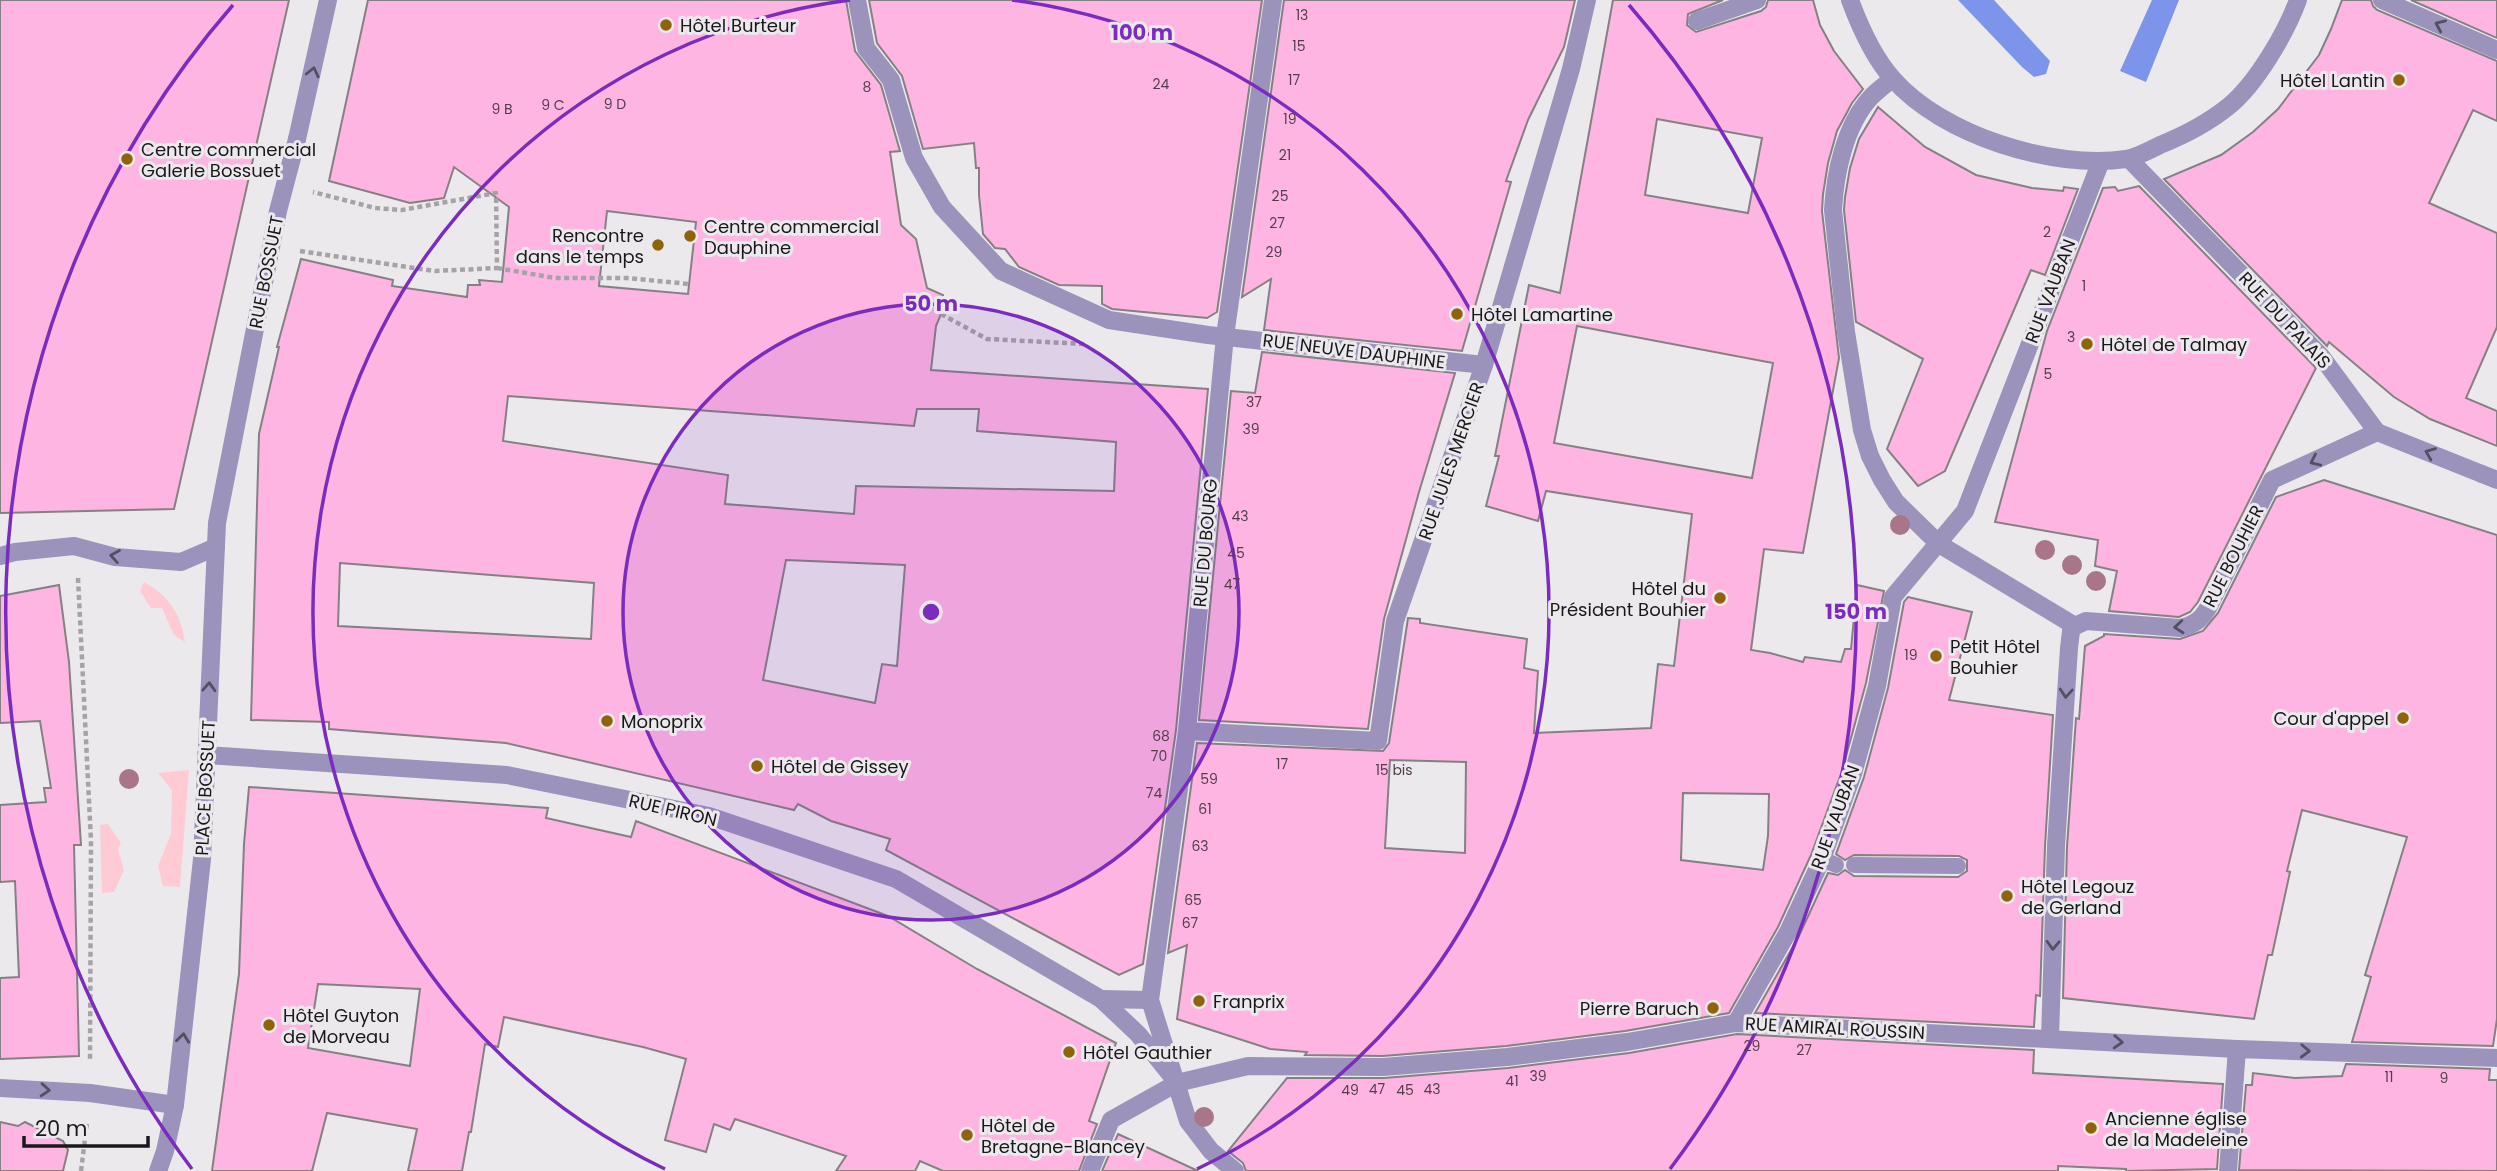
<svg xmlns="http://www.w3.org/2000/svg" width="2497" height="1171" font-family="Poppins,sans-serif">
<style>
.green{fill:#fecbd4}
.water{fill:#7c95ea}
.building{fill:#ffb5e2;stroke:#858183;stroke-width:2;fill-rule:evenodd}
.lines{fill:none;stroke-linecap:round;stroke-linejoin:round}
.path{stroke:#a5a3a6;stroke-width:4.5;stroke-dasharray:5 3.5;stroke-linecap:butt}
.service{stroke:#9b93bb;stroke-width:16}
.pedestrian{stroke:#9b93bb;stroke-width:18}
.minor{stroke:#9b93bb;stroke-width:18}
.tree{fill:#a97588}
.oneway{stroke:#544f62}
.ring{fill:none;stroke:#7b2cbf;stroke-width:3.5}
.poi-dot{fill:#8e6309;stroke:#ece9ed;stroke-width:2.5}
.labels{text-anchor:middle;dominant-baseline:central;stroke-width:6;stroke-linejoin:round;paint-order:stroke}
.number-label{font-size:14px;fill:#533f4c}
.poi-label{font-size:18px;fill:#1a181a;stroke:#ece9ed;text-anchor:start}
.street-label{font-size:18px;fill:#1a181a;stroke:#ece9ed}
.centre{fill:#7b2cbf;stroke:#ece9ed;stroke-width:3.5}
.ring-label{font-size:21px;text-anchor:middle;font-weight:bold;fill:#7b2cbf;stroke:#ece9ed;stroke-width:6;stroke-linejoin:round;paint-order:stroke}
</style>
<rect width="100%" height="100%" fill="#ece9ed"/>
<g class="green">
<path d="M144 582C169 596 181 614 185 642L174 635 162 608H151L140 591Z"/>
<path d="M189 770 180 887 163 886 158 866 171 834 172 790 158 773Z"/>
<path d="M108 824 121 843 118 849 124 870 114 892 102 893 100 825Z"/>
</g>
<g class="water">
<path d="M1958 0H1994L2050 61 2046 74 2034 77 2022 67Z"/>
<path d="M2152 0H2179L2146 82 2120 71Z"/>
</g>
<g class="building">
<path d="M0 0H289L174 509 0 513Z"/>
<path d="M368 0H846L855 51 881 85 900 151 890 152 901 225 916 239 927 288 943 295 941 314 936 326 931 370 1208 389 1176 730 1143 964 1119 975 886 850 890 839 831 821 798 804 794 810 506 743 329 729V722L251 720 259 434 279 347H277L301 259 393 280 392 286 467 297 468 285H480L479 280 502 282 509 207 454 167 444 198 410 203 329 181ZM607 211 696 222 688 294 599 286ZM508 396 914 426 917 409H979L977 431 1116 442 1114 491 856 486 854 514 725 504 728 475 503 441ZM786 560 905 565 897 666 882 664 875 703 763 680ZM340 563 594 583 591 639 338 626Z"/>
<path d="M869 0H1262L1217 312 1207 318 1112 309 1102 304V286L1059 285 1019 267 1005 249 995 248 983 234 979 195V168H976L974 143 923 149 902 76 877 43Z"/>
<path d="M1284 0H1575L1564 47 1528 120 1506 181 1511 182 1462 351 1264 330 1271 279 1242 297Z"/>
<path d="M1613 0H1723L1688 14 1687 25 1696 32 1761 11 1766 7 1768 0H1813L1820 25 1834 51 1863 89 1852 103 1837 131 1828 163 1823 194 1822 211 1839 358 1803 553 1764 549 1751 650 1770 653 1803 662 1805 657 1841 662 1845 649H1851L1857 585 1884 591 1866 683 1842 771 1811 855 1778 927 1729 1013 1625 1031 1506 1046 1383 1056 1305 1055 1307 1052 1270 1049 1177 1019 1187 945 1168 953 1197 743 1383 751 1389 743 1408 618 1420 619V623L1527 639 1524 668 1538 671 1534 733 1651 728 1658 664 1674 666 1692 514 1546 491 1538 521 1486 506 1499 456H1495L1529 285 1560 293ZM1657 119 1762 138 1748 213 1645 195ZM1577 326 1773 363 1752 478 1554 443ZM1390 760 1466 762 1465 853 1385 848ZM1683 793 1769 794 1768 836 1763 870 1681 860Z"/>
<path d="M2342 0H2371L2373 6 2377 10 2497 61V121L2473 110 2429 203 2497 233V327L2466 398 2497 411V446L2430 419 2394 397 2329 342 2327 346 2164 179 2221 155 2253 132 2278 109 2319 55 2331 29Z"/>
<path d="M2411 0H2497V38Z"/>
<path d="M1878 107 1925 147 1976 175 2032 188 2063 191 2064 187 2078 189 2045 275 2031 270 1945 471 1918 486 1887 449 1923 359 1856 322 1844 210 1845 197 1850 168 1859 139Z"/>
<path d="M2139 186 2316 368 2198 602 2190 612 2179 617 2109 611 2117 571 2095 566 2098 540 1995 522 2047 331 2103 188 2115 187 2118 191Z"/>
<path d="M1262 352 1455 373 1419 492 1384 619 1368 729 1199 720 1231 391 1255 393Z"/>
<path d="M2324 480 2497 535V1019L2493 1046 2352 1042 2371 977 2365 975 2407 837 2302 810 2287 871 2290 872 2272 955H2268L2254 1019 2063 998 2067 847 2076 718 2079 719 2085 646 2104 636V634L2180 639 2203 631 2218 613 2276 497Z"/>
<path d="M59 585 69 662 81 845H74L79 1056 0 1059V978L19 977 15 881 0 882V805L46 802 44 788H51L40 721 0 723V596Z"/>
<path d="M1908 597 1972 612 1949 700 2053 715 2045 846 2040 996 2036 995 2034 1027 1755 1013 1798 938 1828 873 1838 875 1845 870 1854 876 1958 877 1967 871V860L1959 856 1854 855 1845 860 1836 854 1864 777 1888 688 1904 602Z"/>
<path d="M249 787 548 808 546 818 631 837 636 821 888 916 977 969 1116 1043 1089 1121 1097 1124 1079 1171H943L920 1161 915 1171H836L846 1156 735 1119 730 1130 714 1124 706 1152 665 1140 686 1059 643 1047 504 1017 498 1047 485 1044 471 1132H469L462 1171H408L417 1129 327 1113 312 1171H212L239 974 244 844ZM318 984 420 989 410 1066 308 1048Z"/>
<path d="M1737 1034 2034 1050 2033 1073 2223 1084 2217 1169 2126 1171V1169L2058 1166V1171H1246L1243 1163 1228 1151 1287 1078H1384L1508 1068 1629 1053Z"/>
<path d="M2346 1064 2490 1069 2489 1080H2497V1171L2239 1170 2246 1085H2252L2253 1073 2295 1078 2342 1076Z"/>
<path d="M0 1122 18 1126 25 1122 63 1141 68 1150 63 1171H0Z"/>
<path d="M1118 1134 1198 1171H1102Z"/>
</g>
<g class="lines">
<g class="path">
<path d="M300 251 435 271 497 268 496 193 402 210 375 208 313 192"/>
<path d="M497 268 555 278H627L689 284"/>
<path d="M941 314 987 339 1085 344"/>
<path d="M78 578 91 841 90 1062"/>
<path d="M81 1171 87 1123"/>
</g>
<g class="service">
<path d="M1822 859 1836 865"/>
<path d="M1854 865 1958 866"/>
</g>
<g class="pedestrian">
<path d="M857 0 866 48 891 80 914 158 942 207 1001 271 1109 320 1208 335 1484 365"/>
<path d="M1850 0C1860 27 1873 57 1893 79 1942 135 2053 170 2126 159 2137 157 2150 150 2160 145 2185 135 2208 123 2229 106 2256 84 2286 33 2298 0"/>
<path d="M2382 0 2497 50"/>
<path d="M1697 21 1757 0"/>
<path d="M1892 79C1885 85 1878 90 1871 97 1845 125 1835 173 1833 210L1846 332 1862 430 1870 456 1882 480 1896 502 1939 544 2075 626"/>
<path d="M297 139 328 0"/>
<path d="M2129 159 2321 356 2377 432 2482 474"/>
<path d="M2075 626 2086 621 2180 628C2194 625 2201 620 2208 608L2272 480 2377 432"/>
<path d="M1187 731 1378 741 1395 621 1484 365 1571 69 1587 0"/>
<path d="M206 755 507 775 709 816 896 879 1101 999 1138 1034 1171 1075"/>
<path d="M1101 999 1150 1000"/>
<path d="M1736 1023 1788 932 1822 859 1853 774 1877 686 1893 597 1965 511 2101 161"/>
<path d="M2050 1038 2056 846 2069 648 2071 631 2075 626"/>
<path d="M1090 1171 1111 1120 1177 1083 1248 1066 1383 1067 1507 1057 1627 1042 1736 1023 2237 1049"/>
<path d="M1235 1171 1211 1151 1188 1121 1150 1000 1187 731 1225 336 1273 0"/>
</g>
<g class="minor">
<path d="M2482 474 2497 480"/>
<path d="M0 556 15 552 74 546 115 557 181 562 216 547"/>
<path d="M0 1088 90 1093 175 1105"/>
<path d="M158 1171 165 1151 175 1105 202 859 217 523 278 211 297 139"/>
<path d="M2228 1171 2237 1049 2497 1058"/>
</g>
</g>
<g class="tree">
<circle cx="1900" cy="525" r="10"/>
<circle cx="2045" cy="550" r="10"/>
<circle cx="2072" cy="565" r="10"/>
<circle cx="2096" cy="581" r="10"/>
<circle cx="129" cy="779" r="10"/>
<circle cx="1204" cy="1117" r="10"/>
</g>
<defs><path id="oneway-chevron" d="M-2-3.5L2.5 0L-2 3.5" fill="none" stroke-width="1.6" stroke-linecap="round" stroke-linejoin="round" transform="scale(1.75)"/></defs>
<g class="oneway">
<use href="#oneway-chevron" transform="translate(2440 25) rotate(-156)"/>
<use href="#oneway-chevron" transform="translate(313 72) rotate(-77)"/>
<use href="#oneway-chevron" transform="translate(2430 453) rotate(-158)"/>
<use href="#oneway-chevron" transform="translate(2315 461) rotate(155)"/>
<use href="#oneway-chevron" transform="translate(115 556) rotate(-170)"/>
<use href="#oneway-chevron" transform="translate(2179 627) rotate(175)"/>
<use href="#oneway-chevron" transform="translate(209 687) rotate(-87)"/>
<use href="#oneway-chevron" transform="translate(2066 693) rotate(94)"/>
<use href="#oneway-chevron" transform="translate(2053 945) rotate(92)"/>
<use href="#oneway-chevron" transform="translate(183 1038) rotate(-83)"/>
<use href="#oneway-chevron" transform="translate(2118 1042) rotate(3)"/>
<use href="#oneway-chevron" transform="translate(2305 1051) rotate(2)"/>
<use href="#oneway-chevron" transform="translate(45 1090) rotate(4)"/>
</g>
<circle cx="931" cy="612" r="308" fill="#7b2cbf" fill-opacity=".12"/>
<g class="ring">
<circle cx="931" cy="612" r="308"/>
<path d="M665 1169A617 617 0 0 1 850 0M1012 0A617 617 0 0 1 1197 1169"/>
<path d="M192 1169A925 925 0 0 1 233 5M1629 5A925 925 0 0 1 1670 1169"/>
</g>
<g class="poi-dot">
<circle cx="666" cy="25" r="7"/>
<circle cx="2399" cy="80" r="7"/>
<circle cx="127" cy="159" r="7"/>
<circle cx="690" cy="236" r="7"/>
<circle cx="658" cy="245" r="7"/>
<circle cx="1457" cy="314" r="7"/>
<circle cx="2087" cy="344" r="7"/>
<circle cx="1720" cy="598" r="7"/>
<circle cx="1936" cy="656" r="7"/>
<circle cx="2403" cy="718" r="7"/>
<circle cx="607" cy="721" r="7"/>
<circle cx="757" cy="766" r="7"/>
<circle cx="2007" cy="896" r="7"/>
<circle cx="1199" cy="1001" r="7"/>
<circle cx="1713" cy="1008" r="7"/>
<circle cx="269" cy="1025" r="7"/>
<circle cx="1069" cy="1052" r="7"/>
<circle cx="2091" cy="1128" r="7"/>
<circle cx="967" cy="1135" r="7"/>
</g>
<g class="labels">
<g class="number-label">
<text x="1302" y="15">13</text>
<text x="1299" y="46">15</text>
<text x="1294" y="80">17</text>
<text x="1161" y="84">24</text>
<text x="867" y="87">8</text>
<text x="615" y="104">9 D</text>
<text x="553" y="105">9 C</text>
<text x="502" y="109">9 B</text>
<text x="1290" y="119">19</text>
<text x="1285" y="155">21</text>
<text x="1280" y="196">25</text>
<text x="1277" y="223">27</text>
<text x="2047" y="232">2</text>
<text x="1274" y="252">29</text>
<text x="2084" y="286">1</text>
<text x="2071" y="337">3</text>
<text x="2048" y="374">5</text>
<text x="1254" y="402">37</text>
<text x="1251" y="429">39</text>
<text x="1240" y="516">43</text>
<text x="1236" y="553">45</text>
<text x="1232" y="584">47</text>
<text x="1911" y="655">19</text>
<text x="1161" y="736">68</text>
<text x="1159" y="756">70</text>
<text x="1282" y="764">17</text>
<text x="1394" y="770">15 bis</text>
<text x="1209" y="779">59</text>
<text x="1154" y="793">74</text>
<text x="1205" y="809">61</text>
<text x="1200" y="846">63</text>
<text x="1193" y="900">65</text>
<text x="1190" y="923">67</text>
<text x="1752" y="1046">29</text>
<text x="1804" y="1050">27</text>
<text x="1538" y="1076">39</text>
<text x="2389" y="1077">11</text>
<text x="2444" y="1078">9</text>
<text x="1512" y="1081">41</text>
<text x="1377" y="1089">47</text>
<text x="1432" y="1089">43</text>
<text x="1350" y="1090">49</text>
<text x="1405" y="1090">45</text>
</g>
<g class="poi-label">
<text x="680" y="25">Hôtel Burteur</text>
<text x="2385" y="80" text-anchor="end">Hôtel Lantin</text>
<text x="141" y="149">Centre commercial<tspan x="141" dy="21">Galerie Bossuet</tspan></text>
<text x="704" y="226">Centre commercial<tspan x="704" dy="21">Dauphine</tspan></text>
<text x="644" y="235" text-anchor="end">Rencontre<tspan x="644" dy="21">dans le temps</tspan></text>
<text x="1471" y="314">Hôtel Lamartine</text>
<text x="2101" y="344">Hôtel de Talmay</text>
<text x="1706" y="588" text-anchor="end">Hôtel du<tspan x="1706" dy="21">Président Bouhier</tspan></text>
<text x="1950" y="646">Petit Hôtel<tspan x="1950" dy="21">Bouhier</tspan></text>
<text x="2389" y="718" text-anchor="end">Cour d'appel</text>
<text x="621" y="721">Monoprix</text>
<text x="771" y="766">Hôtel de Gissey</text>
<text x="2021" y="886">Hôtel Legouz<tspan x="2021" dy="21">de Gerland</tspan></text>
<text x="1213" y="1001">Franprix</text>
<text x="1699" y="1008" text-anchor="end">Pierre Baruch</text>
<text x="283" y="1015">Hôtel Guyton<tspan x="283" dy="21">de Morveau</tspan></text>
<text x="1083" y="1052">Hôtel Gauthier</text>
<text x="2105" y="1118">Ancienne église<tspan x="2105" dy="21">de la Madeleine</tspan></text>
<text x="981" y="1125">Hôtel de<tspan x="981" dy="21">Bretagne-Blancey</tspan></text>
</g>
<g class="street-label">
<text transform="translate(266 272) rotate(-79)">RUE BOSSUET</text>
<text transform="translate(2050 291) rotate(-69)">RUE VAUBAN</text>
<text transform="translate(2285 320) rotate(47)">RUE DU PALAIS</text>
<text transform="translate(1354 351) rotate(7)">RUE NEUVE DAUPHINE</text>
<text transform="translate(1451 461) rotate(-71)">RUE JULES MERCIER</text>
<text transform="translate(1205 543) rotate(-85)">RUE DU BOURG</text>
<text transform="translate(2233 556) rotate(-63)">RUE BOUHIER</text>
<text transform="translate(205 788) rotate(-87)">PLACE BOSSUET</text>
<text transform="translate(673 810) rotate(13)">RUE PIRON</text>
<text transform="translate(1835 817) rotate(-70)">RUE VAUBAN</text>
<text transform="translate(1835 1028) rotate(3)">RUE AMIRAL ROUSSIN</text>
</g>
</g>
<circle cx="931" cy="612" r="10" class="centre"/>
<g class="ring-label">
<text x="1142" y="40">100 m</text>
<text x="931" y="311">50 m</text>
<text x="1856" y="619">150 m</text>
</g>
<path d="M24 1136v10h124v-10" fill="none" stroke="#1a181a" stroke-width="3.5"/>
<text x="35" y="1136" font-size="21" fill="#1a181a" stroke="#ece9ed" stroke-width="5" paint-order="stroke">20 m</text>
</svg>
